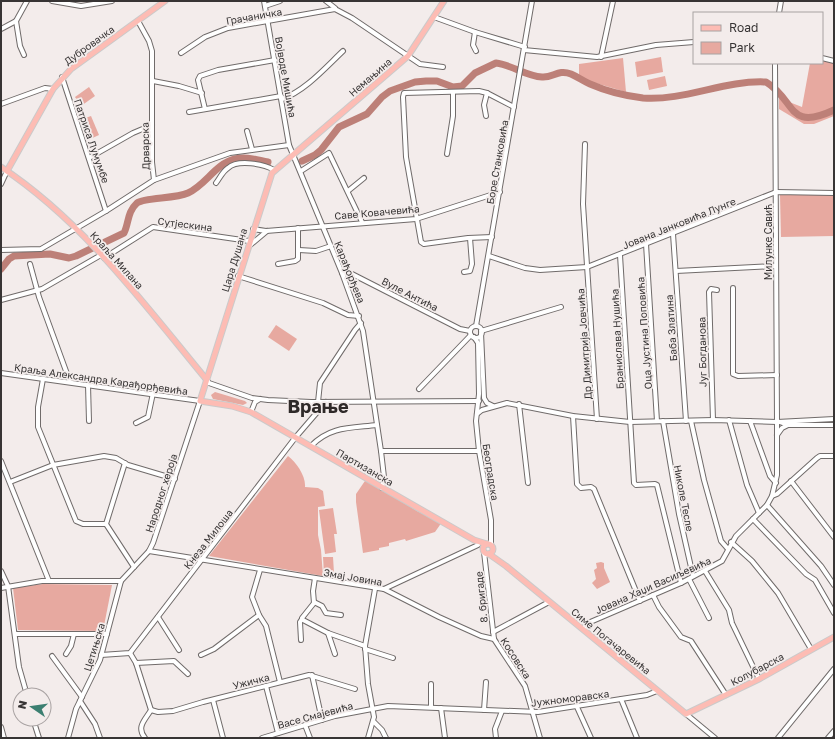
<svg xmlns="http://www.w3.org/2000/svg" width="835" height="739" font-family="'Golos Text',sans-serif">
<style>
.green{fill:#e7a9a0}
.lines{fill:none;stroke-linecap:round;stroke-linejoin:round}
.river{stroke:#bd8078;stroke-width:7}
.minor-casing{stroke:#706b6a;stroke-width:6}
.major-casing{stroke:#cbcaca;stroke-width:7}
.minor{stroke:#fff;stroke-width:4}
.major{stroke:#fdbcb4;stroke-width:5}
.labels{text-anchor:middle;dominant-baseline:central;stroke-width:3.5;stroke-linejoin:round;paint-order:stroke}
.street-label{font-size:10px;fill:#373434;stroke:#f3eceb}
.town-label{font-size:18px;font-weight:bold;fill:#2f2a29;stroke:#f3eceb}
</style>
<rect width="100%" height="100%" fill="#f3eceb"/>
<g class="green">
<path d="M661 57 663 72 637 77 635 62Z"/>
<path d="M623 58 626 92 592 82 579 76V64Z"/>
<path d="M822 61 834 62V116L814 124H804L779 109V98L802 107 810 63H822Z"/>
<path d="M665 76 667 86 649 90 647 80Z"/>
<path d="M89 87 95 96 81 106 75 97Z"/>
<path d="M91 116 99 135 88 140 80 120Z"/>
<path d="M780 195H834V236L781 237Z"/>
<path d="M276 325 297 339 289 351 268 337Z"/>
<path d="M215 392 245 401 247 403 243 405 213 399 211 395Z"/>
<path d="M288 456C296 462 306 476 305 487L318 488 323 491 325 506 318 507V535L321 550 323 576 209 556Z"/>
<path d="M367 478 417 511 442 522 435 532 406 541 405 539 389 543V546L379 548V550L363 553 356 502V494Z"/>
<path d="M333 508 337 534H334L336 552 325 554 319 510Z"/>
<path d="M323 557H333L334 573 324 574Z"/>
<path d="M601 562 604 563V568L610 582 597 589 592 583 596 579 594 570 597 568 596 563Z"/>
<path d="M43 584 112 585 103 631 18 630 13 588Z"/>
</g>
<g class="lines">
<g class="river">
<path d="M302 161 315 155 321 150 339 127 367 114 382 97 390 91 415 82 426 81H437L453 87 462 86 475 73 496 63C512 65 526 76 542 77 553 78 558 69 571 74 578 77 583 81 590 84 606 91 626 96 643 98 685 101 724 80 766 82 796 100 787 132 834 110"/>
<path d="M1 269 9 259 14 256 50 254 69 258 76 256 124 233C129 223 127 212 137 203 145 197 175 199 188 193 206 185 215 164 235 159 246 156 257 160 268 162"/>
</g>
<g class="minor-casing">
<g id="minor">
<path d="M52 1 81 6 112 1"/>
<path d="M264 1 289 145 342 273 363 331 381 451 384 477 382 488"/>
<path d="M326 1 335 8"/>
<path d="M265 6 280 1"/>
<path d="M779 13 781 1"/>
<path d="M434 17 475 32 525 47"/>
<path d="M16 21 20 46 24 55"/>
<path d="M1 29 16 21 27 1"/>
<path d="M475 32 473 45 476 51"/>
<path d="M524 50 597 57 656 45 694 42"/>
<path d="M181 53 205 37 228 28 335 9 352 18 420 64 443 67"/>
<path d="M601 57 613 1"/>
<path d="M822 58 834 61"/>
<path d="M62 77 106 211"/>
<path d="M153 81 179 86 202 93"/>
<path d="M282 99C305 91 325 68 343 51"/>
<path d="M1 104 45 88 53 89"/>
<path d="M205 109 198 80 200 76 218 70 275 60"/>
<path d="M189 112 281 96"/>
<path d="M486 116 484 105 487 93"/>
<path d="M247 131 252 149"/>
<path d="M585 144 583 204 597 419"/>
<path d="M447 154 453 116V92"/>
<path d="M89 158 133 133 152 125"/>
<path d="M301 171 329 153 362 222"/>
<path d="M154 180 230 153 289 145"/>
<path d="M216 183C220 178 222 172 228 168 238 159 264 164 274 170"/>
<path d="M1 184 7 171"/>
<path d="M348 191 364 178"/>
<path d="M253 229 266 231 416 219 500 192"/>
<path d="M673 234 686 421"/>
<path d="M492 237 468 238 424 244 421 242 406 157 403 97 404 93 479 91 487 93 514 107"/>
<path d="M646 244 657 421"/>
<path d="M249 246 267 231"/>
<path d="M1 250 41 249 106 211 154 180 152 162V51L149 41 138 21"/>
<path d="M299 250 316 251 331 246"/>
<path d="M620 255 634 483 636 485 655 484 657 485 681 583"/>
<path d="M489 256 525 268 540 270 587 267 776 192 834 193"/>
<path d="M104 258 153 227 249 241"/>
<path d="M30 264 39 297 70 382"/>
<path d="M278 264 295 261 298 259V228"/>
<path d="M676 271 776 266"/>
<path d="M464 272 470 271 472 264 470 238"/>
<path d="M342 273 352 274 460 329 470 331"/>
<path d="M238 276 323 303 348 315 359 316"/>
<path d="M733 288V374L738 376 777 375"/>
<path d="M1 300 42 289 101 255"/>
<path d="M476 326 532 1"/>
<circle cx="476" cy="332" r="6"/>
<path d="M481 331 561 307"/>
<path d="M481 333 484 398 487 403 493 406"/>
<path d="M474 337 478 343 479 394 476 421 479 451 491 520V545"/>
<path d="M1 373 200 401 153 543 149 551 121 581 100 660 76 709 68 738"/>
<path d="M43 379 38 407V427L76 521 83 524H106"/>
<path d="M206 379 209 383 252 398 268 400 311 402 479 401"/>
<path d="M88 385 89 421"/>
<path d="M419 389 471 335"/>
<path d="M311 402 316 413"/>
<path d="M318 402 320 383 355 330 361 323"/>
<path d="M519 404 528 483"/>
<path d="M251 412 255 402 260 399"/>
<path d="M477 414 482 410 507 403 573 416 630 422 713 420 777 422 834 419"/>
<path d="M573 416 577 484 581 488 591 487 594 489 640 601"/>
<path d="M713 420 709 292 711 289 717 290"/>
<path d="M729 420 747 485 759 513"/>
<path d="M663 421 679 514 693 576"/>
<path d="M691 421 704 480 721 541 728 549"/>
<path d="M750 421 770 476 776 483"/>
<path d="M780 422 789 425H834"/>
<path d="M136 423 148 417 153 393"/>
<path d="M777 435 782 428 788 425"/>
<path d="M311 446C330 426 351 428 377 425"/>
<path d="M381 451H479"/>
<path d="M1 461 49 581"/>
<path d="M125 463 106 524 134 567"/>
<path d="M791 481 834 537"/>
<path d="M10 482 53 465 104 456 116 458 128 465 175 479"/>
<path d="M772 496 777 494 817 458 820 456H834"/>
<path d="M767 505 821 566 834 585"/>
<path d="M753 519 806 574 815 580 834 613"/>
<path d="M731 542 752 561 778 593 811 649"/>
<path d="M149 551 384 589 439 617 481 636 494 639"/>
<path d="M484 552 494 639 525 686 540 738"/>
<path d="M260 570 252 597 259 615 266 626 280 682"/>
<path d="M1 571 8 586 19 667 27 695"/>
<path d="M705 571 729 610 732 623 759 679"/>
<path d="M315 578 313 591 314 603 302 618 303 620 328 633 365 646"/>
<path d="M689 579 709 618"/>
<path d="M1 588 42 581H121"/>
<path d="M384 589 478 545"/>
<path d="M653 595 659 607 681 637 691 641 726 695"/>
<path d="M314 602 322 606 326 613 341 615"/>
<path d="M158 617 179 650"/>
<path d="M583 629 588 623 681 583 722 561 736 536 767 505 772 496 777 475V422L775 63"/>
<path d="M493 632 549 602"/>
<path d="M328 633 335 654"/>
<path d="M15 634H107"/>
<path d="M301 640 300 622 302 619"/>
<path d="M365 649 393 658"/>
<path d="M130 653 136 663 151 710"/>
<path d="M66 654 71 646 74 634"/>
<path d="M101 655 130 653 295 438 326 402"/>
<path d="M201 655 214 649 259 615"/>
<path d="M52 656 82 697"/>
<path d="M136 663 174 661 188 674"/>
<path d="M312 675 322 720"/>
<path d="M266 686 278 733"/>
<path d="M621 699 637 738"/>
<path d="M213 700 223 738"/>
<path d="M80 701 95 724 100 738"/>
<path d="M431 707V684"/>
<path d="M577 707 591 738"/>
<path d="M441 708 445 738"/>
<path d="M151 710 158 712 173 711 203 702 309 675 355 689"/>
<path d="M484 710 486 682"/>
<path d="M686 714 715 738"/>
<path d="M33 719 39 738"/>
<path d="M373 721 382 730 386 738"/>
<path d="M305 725 310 738"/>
<path d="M1 727 4 738"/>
<path d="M145 738C136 727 145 720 151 710"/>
<path d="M262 738 335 716 388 706 538 712 621 699 647 695 657 691"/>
<path d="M368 738 374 717 368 684 365 646 375 589"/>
<path d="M496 738 495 729 502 711"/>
<path d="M778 738 834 669"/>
<path d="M828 738 834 731"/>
</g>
</g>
<g class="major-casing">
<g id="major">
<path d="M444 1 408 56 272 173 200 401 232 406 251 412 474 540 487 544"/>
<path d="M1 167C84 222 144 304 206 379"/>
<path d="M7 171 53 89 71 69 165 1"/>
<circle cx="488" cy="549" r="5"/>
<path d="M489 554 506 566 686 714 759 679 834 637"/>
</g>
</g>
<use href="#minor" class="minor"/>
<use href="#major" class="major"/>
</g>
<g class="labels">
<g class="street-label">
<text transform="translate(254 16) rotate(-10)">Грачаничка</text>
<text transform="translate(89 45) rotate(-36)">Дубровачка</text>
<text transform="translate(286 77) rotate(80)">Војводе Мишића</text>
<text transform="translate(370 77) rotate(-41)">Немањина</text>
<text transform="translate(92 141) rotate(71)">Патриса Лумумбе</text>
<text transform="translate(145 146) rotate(-91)">Дрварска</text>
<text transform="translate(497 162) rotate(-80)">Боре Станковића</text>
<text transform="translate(377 212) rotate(-5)">Саве Ковачевића</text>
<text transform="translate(679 223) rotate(-22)">Јована Јанковића Лунге</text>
<text transform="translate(185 224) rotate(7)">Сутјескина</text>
<text transform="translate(768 242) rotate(-90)">Милунке Савић</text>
<text transform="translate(117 260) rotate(48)">Краља Милана</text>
<text transform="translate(234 260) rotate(-73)">Цара Душана</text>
<text transform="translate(350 272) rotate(68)">Карађорђева</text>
<text transform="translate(410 294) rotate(27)">Вуле Антића</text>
<text transform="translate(671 328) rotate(-94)">Баба Златина</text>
<text transform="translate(644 333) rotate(-94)">Оца Јустина Поповића</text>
<text transform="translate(617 339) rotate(-93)">Бранислава Нушића</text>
<text transform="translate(584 344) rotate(-94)">Др Димитрија Јовчића</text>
<text transform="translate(702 352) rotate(-91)">Југ Богданова</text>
<text transform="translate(101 379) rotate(8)">Краља Александра Карађорђевића</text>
<text transform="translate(365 467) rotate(30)">Партизанска</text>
<text transform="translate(491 472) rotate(81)">Београдска</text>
<text transform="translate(161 493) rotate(-72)">Народног хероја</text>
<text transform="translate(684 498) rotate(79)">Николе Тесле</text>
<text transform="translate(208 539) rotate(-52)">Кнеза Милоша</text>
<text transform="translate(353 577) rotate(10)">Змај Јовина</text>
<text transform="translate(653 585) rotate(-24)">Јована Хаџи Васиљевића</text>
<text transform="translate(481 597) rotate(-96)">8. бригаде</text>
<text transform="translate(611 641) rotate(39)">Симе Погачаревића</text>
<text transform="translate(94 647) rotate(-73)">Цетињска</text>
<text transform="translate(516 658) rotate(57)">Косовска</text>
<text transform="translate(757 669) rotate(-28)">Колубарска</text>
<text transform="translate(251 681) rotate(-14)">Ужичка</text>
<text transform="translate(570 698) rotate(-7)">Јужноморавска</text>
<text transform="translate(315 715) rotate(-15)">Васе Смајевића</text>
</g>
<g class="town-label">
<text x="318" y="406">Врање</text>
</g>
</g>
<rect width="835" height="739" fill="none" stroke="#373434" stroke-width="4"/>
<rect x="693" y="12" width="130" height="52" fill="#f3eceb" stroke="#a8a2a2"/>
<rect x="701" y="25" width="20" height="6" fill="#fdbcb4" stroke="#a8a2a2"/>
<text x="729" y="32" font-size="12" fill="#373434">Road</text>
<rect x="701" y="42" width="20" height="12" fill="#e7a9a0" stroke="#a8a2a2"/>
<text x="729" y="52" font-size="12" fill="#373434">Park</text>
<g transform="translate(32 707) rotate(283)"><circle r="19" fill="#f3eceb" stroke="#a8a2a2"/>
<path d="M0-3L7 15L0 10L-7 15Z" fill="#3c7f71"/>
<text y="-6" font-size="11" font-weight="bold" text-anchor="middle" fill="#373434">N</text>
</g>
</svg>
